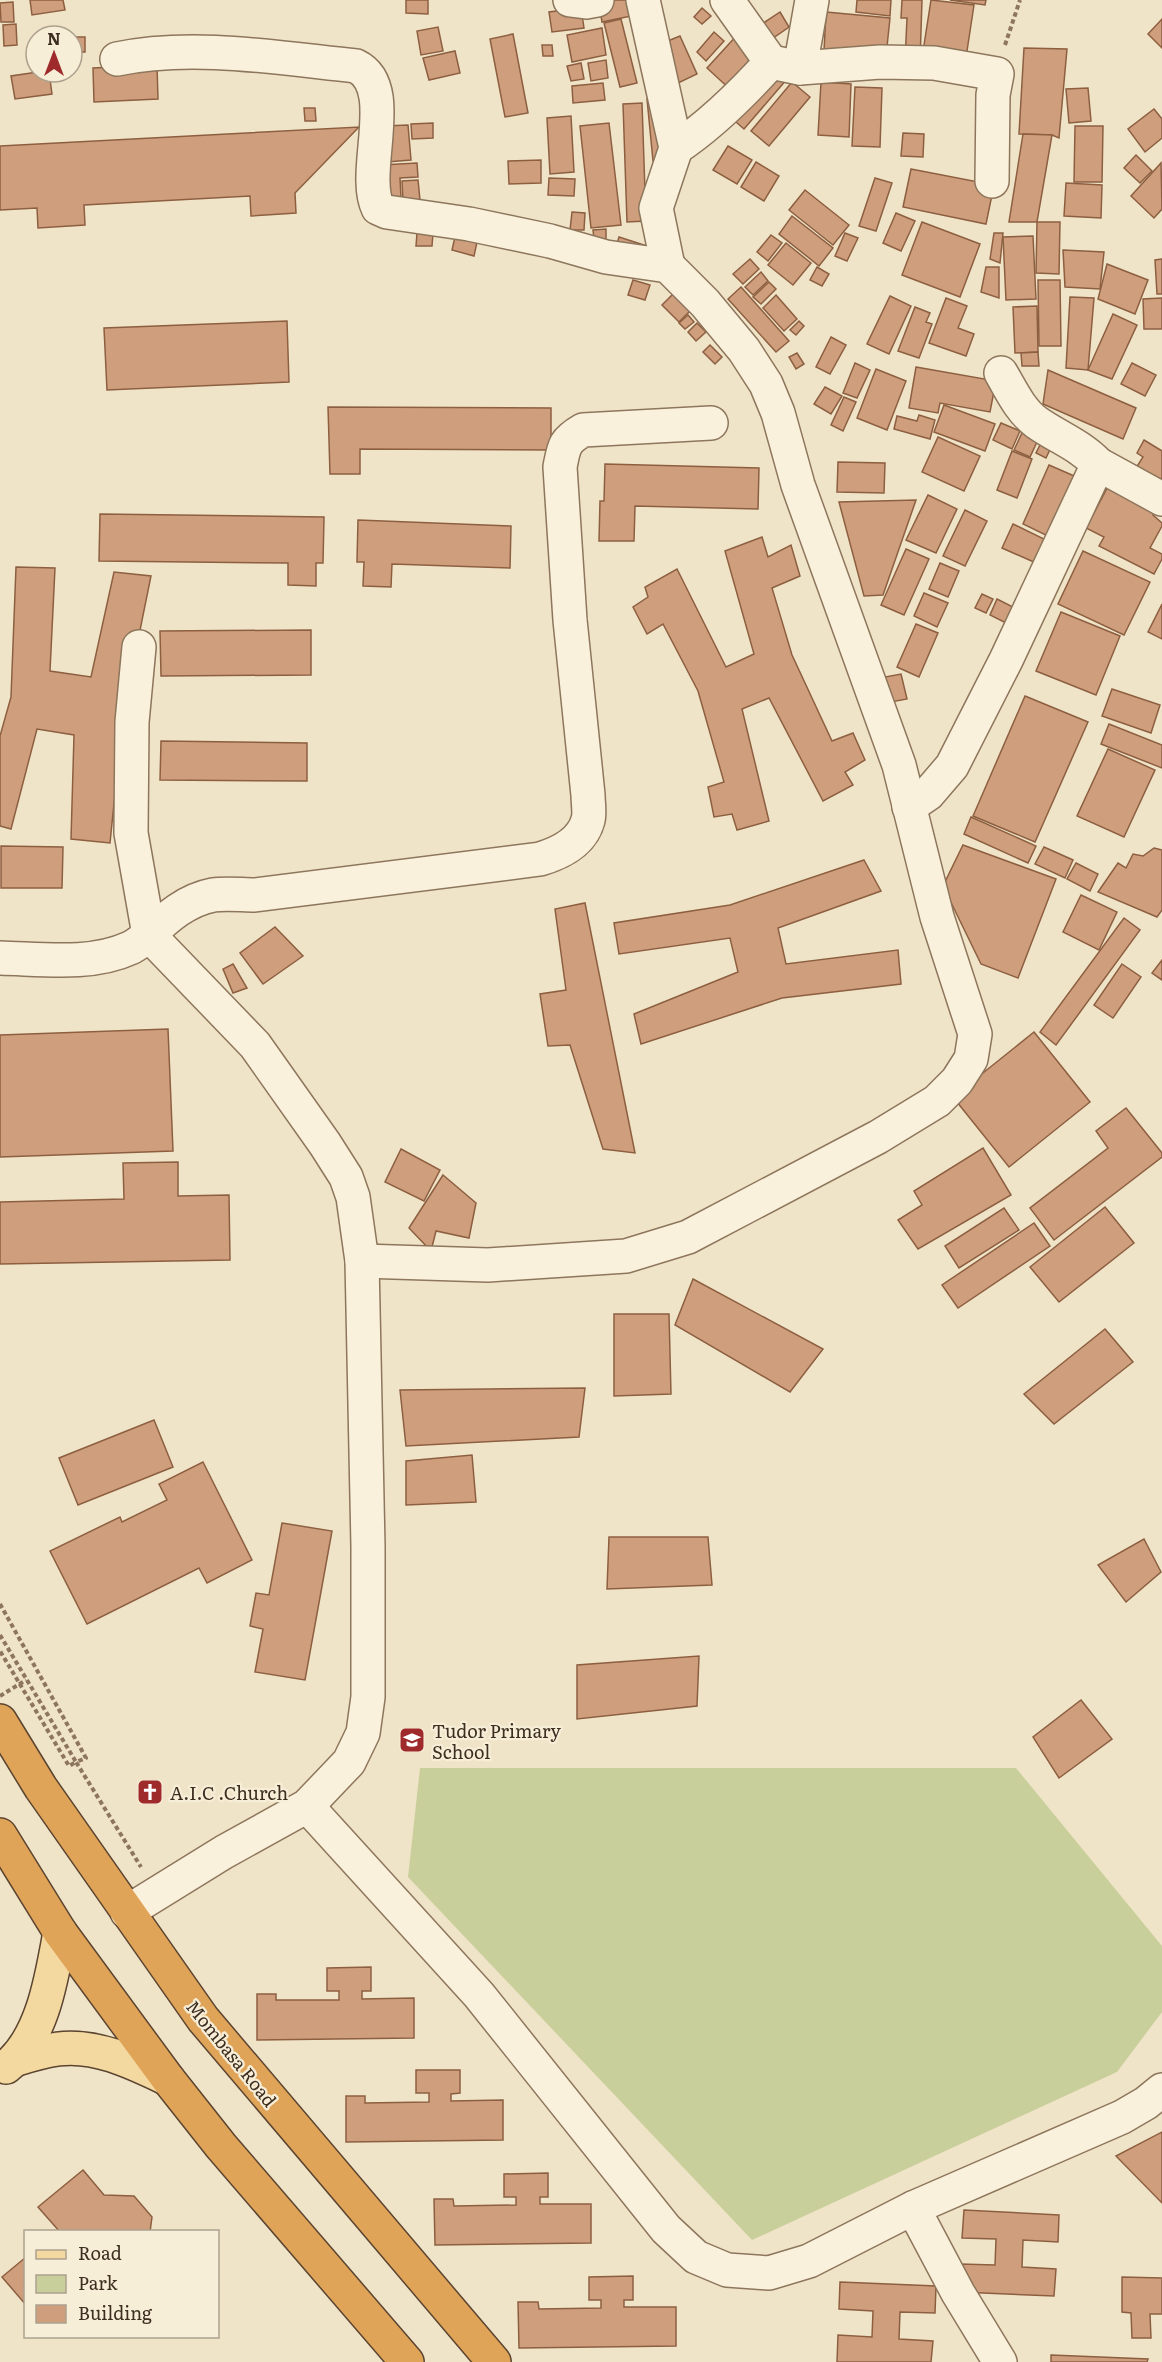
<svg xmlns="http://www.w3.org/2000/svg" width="1162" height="2362" font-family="Literata,serif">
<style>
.green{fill:#c9cf9b}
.building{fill:#cf9f7d;stroke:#8d5f41;stroke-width:1.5}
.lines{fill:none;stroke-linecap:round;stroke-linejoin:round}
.minor-casing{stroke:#8d765c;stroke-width:36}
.major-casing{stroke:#5b4430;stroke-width:36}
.highway-casing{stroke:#5b4430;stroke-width:36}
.path{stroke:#8d765c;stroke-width:4;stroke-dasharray:4.5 3;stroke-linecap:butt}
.minor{stroke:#faf1dc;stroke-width:33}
.major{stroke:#f3d9a0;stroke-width:33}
.highway{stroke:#e0a458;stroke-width:33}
.path-bridge{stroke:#8d765c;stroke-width:4;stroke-dasharray:4.5 3;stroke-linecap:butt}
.labels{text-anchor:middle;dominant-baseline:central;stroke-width:4.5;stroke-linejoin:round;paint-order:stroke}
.poi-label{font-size:18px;fill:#3d2e20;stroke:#f7eed8;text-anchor:start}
.street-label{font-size:18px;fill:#3d2e20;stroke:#f7eed8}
</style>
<rect width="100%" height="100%" fill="#f0e4c8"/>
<path class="green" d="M420 1768H1016L1162 1946V2012L1117 2072 752 2240 408 1877Z"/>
<g class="building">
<path d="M30 0H63L65 10 32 15Z"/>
<path d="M406 0H428V14L406 13Z"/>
<path d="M612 0H638L641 14 602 22 599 3Z"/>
<path d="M857 0H891L890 16 856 12Z"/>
<path d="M902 0H922L920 62 905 61 907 18H901Z"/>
<path d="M931 0 974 5 965 64 922 58Z"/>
<path d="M950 0H986L985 5Z"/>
<path d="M13 2 14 22H1L0 3Z"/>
<path d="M581 8 584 28 552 32 549 12Z"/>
<path d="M702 8 711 16 702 24 694 17Z"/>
<path d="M780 12 789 27 766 43 756 28Z"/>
<path d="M826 12 890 18 886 56 824 51Z"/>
<path d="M621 19 637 83 620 87 604 23Z"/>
<path d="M1162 19V48L1148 34Z"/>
<path d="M16 24 17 45 4 46 3 25Z"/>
<path d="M438 27 443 51 421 55 417 31Z"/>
<path d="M602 28 606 55 572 62 567 35Z"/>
<path d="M714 32 724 41 706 61 697 52Z"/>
<path d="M513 34 528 113 505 117 490 39Z"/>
<path d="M738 34 765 58 733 92 707 68Z"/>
<path d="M680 36 697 74 676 84 658 45Z"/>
<rect x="72" y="37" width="13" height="15"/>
<path d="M542 45H552L553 56H543Z"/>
<path d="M1024 48 1067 49 1059 138 1052 135 1019 134Z"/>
<path d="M455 51 460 73 429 80 423 58Z"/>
<path d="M606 60 608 78 591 81 588 63Z"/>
<path d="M581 63 584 79 571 81 567 66Z"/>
<path d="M157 65 158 99 94 102 93 68Z"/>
<path d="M771 66 787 79 744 129 729 116Z"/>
<path d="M38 72H49L52 94 15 99 11 76Z"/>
<path d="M792 82 810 97 769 146 751 131Z"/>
<path d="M821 82 851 84 849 137 818 135Z"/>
<path d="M603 83 605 100 573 103 572 86Z"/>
<path d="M855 87 882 88 880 147 852 146Z"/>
<path d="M1088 88 1091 121 1069 123 1066 89Z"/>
<path d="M663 98 669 160 653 161 647 99Z"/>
<path d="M642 103 646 221 627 222 623 104Z"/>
<path d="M304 108H315L316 121H305Z"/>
<path d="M1154 109 1162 119V138L1145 152 1128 129Z"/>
<path d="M571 116 574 172 550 174 547 118Z"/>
<path d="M433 123V138L412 139 411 124Z"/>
<path d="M609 123 621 225 591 228 580 126Z"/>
<path d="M408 125 411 160 387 162 384 126Z"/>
<path d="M1075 126H1103L1102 182H1074Z"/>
<path d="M359 127 295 193 296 213 251 216 250 196 84 205 85 225 38 228 37 208 0 210V146Z"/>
<path d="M903 133 924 134 923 157 901 156Z"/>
<path d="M1023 134 1052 135 1037 222H1009Z"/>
<path d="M728 146 752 160 737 184 713 170Z"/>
<path d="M1136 155 1152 171 1140 183 1124 168Z"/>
<path d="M541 160V183L509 184 508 161Z"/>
<path d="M756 162 779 176 764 201 741 187Z"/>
<path d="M417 163 418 177 400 178 401 198 383 199 381 165Z"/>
<path d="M1161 163 1162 209 1154 218 1131 196Z"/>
<path d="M911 169 994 185 986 224 903 207Z"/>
<path d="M549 178 575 179 574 196 548 195Z"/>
<path d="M875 178 892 183 876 231 859 226Z"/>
<path d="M418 180 420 200 403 201 402 181Z"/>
<path d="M1066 183 1102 185 1101 218 1064 216Z"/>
<path d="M805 190 849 225 833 245 789 210Z"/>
<path d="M572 212 585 213 584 230H570Z"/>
<path d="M896 213 915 221 901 251 883 243Z"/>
<path d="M792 216 833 248 819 266 779 234Z"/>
<path d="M922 222 980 244 960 297 902 275Z"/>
<path d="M1037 222H1060L1059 274 1036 273Z"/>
<path d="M606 229V239H594L593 230Z"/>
<path d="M417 233H433L432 246H416Z"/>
<path d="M845 233 858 238 847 261 835 256Z"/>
<path d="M994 233H1003L1000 263 990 259Z"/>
<path d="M771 235 782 243 768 261 757 252Z"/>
<path d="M1033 236 1036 299 1006 300 1003 237Z"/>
<path d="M455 237 477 242 474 256 452 250Z"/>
<path d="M619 237 644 245 640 259 615 251Z"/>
<path d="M786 243 811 263 793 285 768 265Z"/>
<path d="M1063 250 1104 252 1100 289 1065 287Z"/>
<path d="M750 259 759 269 743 284 733 274Z"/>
<path d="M1162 259V294H1157L1155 260Z"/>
<path d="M1107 264 1148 280 1135 314 1098 299Z"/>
<path d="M817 267 829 274 822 286 810 280Z"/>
<path d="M986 267H999V298L981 292Z"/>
<path d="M761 272 768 281 753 295 745 287Z"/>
<path d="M633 280 650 285 645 300 628 295Z"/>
<path d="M1038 280H1060L1061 346H1039Z"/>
<path d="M769 282 776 289 761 304 753 297Z"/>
<path d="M741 287 789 341 776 352 728 299Z"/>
<path d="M673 294 690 311 679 322 662 305Z"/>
<path d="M776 295 797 319 784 331 763 308Z"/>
<path d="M890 296 911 306 889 354 867 344Z"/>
<path d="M1070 297 1094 298 1088 370 1066 368Z"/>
<path d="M946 298 967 306 958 328 974 334 966 356 929 343Z"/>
<path d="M1162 298V329H1144L1143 299Z"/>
<path d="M1037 306 1038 352 1015 353 1013 307Z"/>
<path d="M915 307 930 313 926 322 932 324 919 358 898 351Z"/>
<path d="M1113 314 1137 325 1112 379 1088 370Z"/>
<path d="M688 315 694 322 685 329 679 323Z"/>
<path d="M287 321 289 382 107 390 104 328Z"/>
<path d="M799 321 804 326 796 335 790 330Z"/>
<path d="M697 323 706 332 696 341 688 332Z"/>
<path d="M831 337 846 345 830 374 816 367Z"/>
<path d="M710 345 722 357 715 364 703 352Z"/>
<path d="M1038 352 1039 366H1022L1021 353Z"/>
<path d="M797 353 804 364 796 369 789 357Z"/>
<path d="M855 363 870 370 857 398 843 393Z"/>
<path d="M1132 363 1156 375 1145 396 1121 384Z"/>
<path d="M916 367 996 381 990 412 940 403 938 413 909 408Z"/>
<path d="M876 369 906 381 887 430 857 418Z"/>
<path d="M1048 370 1136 408 1123 439 1043 404Z"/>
<path d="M825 387 842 396 831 414 814 404Z"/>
<path d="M844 397 856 402 843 431 831 425Z"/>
<path d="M944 405 995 424 985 451 934 432Z"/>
<path d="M328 407 551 408V450L360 449V474H330Z"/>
<path d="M919 415 935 420 930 439 894 429 897 416 917 421Z"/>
<path d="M1028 420 1044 427 1030 457 1014 450Z"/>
<path d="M1001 423 1020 431 1012 449 993 440Z"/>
<path d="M1045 435 1055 439 1046 458 1036 453Z"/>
<path d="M938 437 980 456 964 491 922 472Z"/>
<path d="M1144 440 1162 451V484L1136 468 1143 457 1137 453Z"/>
<path d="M1012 451 1032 459 1017 498 997 490Z"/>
<path d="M838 462 885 463 884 493 837 492Z"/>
<path d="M605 464 759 468 758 509 635 506 634 541H599L600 501H604Z"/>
<path d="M1049 465 1081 479 1056 540 1023 524Z"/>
<path d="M1113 477 1160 501 1153 515 1162 523V526L1150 548 1162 554V559L1154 574 1099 546 1104 537 1086 528Z"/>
<path d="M928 495 957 509 936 553 906 540Z"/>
<path d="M916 500 883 595 864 596 839 502Z"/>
<path d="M965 510 987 521 965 566 943 556Z"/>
<path d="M100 514 324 517 323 563H316V586L288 585V563L99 561Z"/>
<path d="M358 520 511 526 510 568 392 564 391 587 363 586 364 562H357Z"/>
<path d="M1013 524 1046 540 1036 563 1002 548Z"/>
<path d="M762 537 768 557 791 545 800 576 772 588 792 655 832 741 853 733 865 760 845 772 853 785 823 801 769 698 742 709 769 821 737 830 732 814 714 817 708 787 724 782 698 691 663 624 647 634 633 607 648 597 645 587 677 569 726 667 754 654 725 551Z"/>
<path d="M906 549 929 559 904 615 881 605Z"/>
<path d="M1083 551 1150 582 1124 635 1058 604Z"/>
<path d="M940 563 959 571 948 597 929 589Z"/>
<path d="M16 567 55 568 50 671 91 677 114 572 151 576 123 714 110 843 71 839 74 735 37 729 11 829 0 826V736L11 697Z"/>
<path d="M924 593 948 603 937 627 914 616Z"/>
<path d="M982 594 993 599 986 613 975 608Z"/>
<path d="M997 599 1013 607 1006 623 990 615Z"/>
<path d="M1162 604V639L1148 632Z"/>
<path d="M1061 612 1120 636 1096 695 1036 671Z"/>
<path d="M916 624 938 633 919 677 897 667Z"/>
<path d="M311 630V675L161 676 160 631Z"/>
<path d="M901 674 907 699 891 702 885 677Z"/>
<path d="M1112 689 1160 705 1151 733 1102 716Z"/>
<path d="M1025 696 1088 722 1035 842 973 816Z"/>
<path d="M1109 724 1162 745V768L1101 744Z"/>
<path d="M161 741 307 743V781L160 780Z"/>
<path d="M1108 749 1155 770 1124 837 1077 816Z"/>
<path d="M971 817 1036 846 1028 863 964 834Z"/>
<path d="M963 845 1056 879 1018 978 981 964 943 886Z"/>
<path d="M1 846 63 847 62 888H1Z"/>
<path d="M1044 847 1073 860 1065 878 1035 864Z"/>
<path d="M1154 848 1162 850V910L1157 917 1098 892 1118 863 1126 868 1133 854 1143 856Z"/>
<path d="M864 860 881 891 778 928 786 964 898 950 901 984 782 998 641 1044 634 1014 738 972 730 938 619 954 614 923 730 905Z"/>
<path d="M1076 863 1098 874 1090 891 1067 879Z"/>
<path d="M1081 895 1117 912 1099 950 1063 932Z"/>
<path d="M585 903 635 1153 603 1149 570 1045 548 1046 540 994 566 990 555 909Z"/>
<path d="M1124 918 1140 930 1056 1045 1040 1032Z"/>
<path d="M275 927 303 956 263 984 240 953Z"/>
<path d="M1162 960V980L1152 973Z"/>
<path d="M233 964 247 988 233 993 223 969Z"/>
<path d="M1122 964 1141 977 1113 1018 1094 1005Z"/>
<path d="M168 1029 173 1151 0 1157V1035Z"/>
<path d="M1034 1032 1090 1102 1009 1167 953 1097Z"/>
<path d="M1126 1108 1162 1153V1157L1054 1240 1030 1208 1108 1148 1096 1131Z"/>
<path d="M983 1148 1011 1195 918 1249 898 1220 922 1205 914 1191Z"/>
<path d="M401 1149 440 1170 424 1201 385 1182Z"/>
<path d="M178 1162V1196L229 1195 230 1260 0 1264V1202L124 1199 123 1163Z"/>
<path d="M443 1175 476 1203 469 1238 436 1231 431 1251 409 1228Z"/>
<path d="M1105 1207 1134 1243 1059 1302 1030 1267Z"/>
<path d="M1004 1208 1019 1230 959 1268 945 1246Z"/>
<path d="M1034 1223 1050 1246 958 1308 942 1285Z"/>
<path d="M693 1279 823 1349 790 1392 675 1325Z"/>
<path d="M614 1314H669L671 1394 614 1396Z"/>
<path d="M1105 1329 1133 1362 1054 1424 1024 1394Z"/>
<path d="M585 1388 579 1437 406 1446 400 1390Z"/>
<path d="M154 1420 173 1467 78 1505 59 1458Z"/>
<path d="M472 1455 476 1502 406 1505V1461Z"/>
<path d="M203 1462 252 1560 207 1583 199 1568 87 1624 50 1551 120 1517 122 1522 167 1500 159 1484Z"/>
<path d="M282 1523 332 1531 305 1680 255 1672 263 1629 250 1626 256 1593 269 1595Z"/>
<path d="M609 1537H708L712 1585 607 1589Z"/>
<path d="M1144 1539 1161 1572 1126 1602 1098 1565Z"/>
<path d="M699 1656 697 1706 577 1719V1665Z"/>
<path d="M1081 1700 1112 1739 1059 1778 1033 1737Z"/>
<path d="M371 1967V1991H362V1999L414 1998V2038L257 2040V1994H276V2000H339V1991H327V1968Z"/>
<path d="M416 2070H460V2093L451 2094V2101L503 2100V2140L346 2142V2096H365V2103L429 2102V2093H416Z"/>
<path d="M1162 2132V2203L1116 2156Z"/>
<path d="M83 2170 104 2195 134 2196 152 2217 150 2232H60L38 2207Z"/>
<path d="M548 2173V2197H540V2204H591V2243L435 2245 434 2199H453L454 2206 516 2205V2197H504V2174Z"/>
<path d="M964 2210 1059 2215 1058 2242 1023 2240 1022 2267 1056 2269 1054 2296 960 2292 961 2264 995 2265 996 2239 962 2238Z"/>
<path d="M26 2257V2305L2 2277Z"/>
<path d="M633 2276V2300H624V2307H676V2346L519 2348 518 2302H538L539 2309 601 2308V2300H589V2277Z"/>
<path d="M1122 2277 1162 2278V2314H1150L1151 2338H1132L1131 2313 1122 2312Z"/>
<path d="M840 2282 936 2286 935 2313 900 2312 899 2339 933 2341 931 2362H837L838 2335 872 2337 873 2311 839 2309Z"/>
<path d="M1051 2355 1148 2359 1147 2362H1051Z"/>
</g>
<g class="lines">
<g class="minor-casing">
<g id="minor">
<path d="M570 0 586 2 597 0"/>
<path d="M643 0 676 148 656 208 668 266"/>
<path d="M727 0 771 62"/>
<path d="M117 59C192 43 279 58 356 66 399 87 360 171 378 208L387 212 469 224 550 241 606 257 668 266 705 303 744 350 766 384 778 413 798 485 899 765 937 917 975 1034 971 1059 957 1081 937 1101 878 1137 688 1237 626 1256 488 1265 362 1261"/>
<path d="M800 68 812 0"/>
<path d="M676 148C712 124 742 94 771 62L800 68 880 62 934 63 997 74 993 95 992 181"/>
<path d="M1098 464 1162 499"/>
<path d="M909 807 928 794 952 766 1006 660 1098 464C1080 445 1057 437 1036 422 1020 410 1011 390 1001 373"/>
<path d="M0 958C42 959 91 966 130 948 137 945 143 939 149 935L131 833 132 722 139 647"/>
<path d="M307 1806 479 1995 666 2229 696 2257 727 2270 769 2273 809 2261 913 2208 1122 2117 1146 2103 1162 2090"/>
<path d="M127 1912 224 1852 307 1806 349 1762 363 1733 368 1697V1547L362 1261 353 1197 346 1177 325 1144 255 1045 149 935C167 917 187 900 213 895 226 893 242 895 255 895L540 859C560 853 582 843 588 820 590 813 588 803 588 795L570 620 560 467C564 446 564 441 583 430L711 423"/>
<path d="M913 2208 958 2293 1000 2362"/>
</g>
</g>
<g class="major-casing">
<g id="major">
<path d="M17 2059C30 2055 44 2051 58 2049 97 2044 134 2063 168 2079"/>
<path d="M6 2067C43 2038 52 1976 60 1932"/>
</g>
</g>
<g class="highway-casing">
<g id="highway">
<path d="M0 1721 41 1788 203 2019 494 2362"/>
<path d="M0 1835 60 1932 168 2079 221 2146 407 2362"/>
</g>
</g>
<g class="path">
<path d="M1005 45 1020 0"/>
<path d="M0 1604 86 1758 76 1762 141 1867"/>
<path d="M0 1635 76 1762 69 1766 0 1651"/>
</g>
<use href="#minor" class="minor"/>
<use href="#major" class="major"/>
<use href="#highway" class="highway"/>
<path class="path-bridge" d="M0 1696 26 1680"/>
</g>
<defs>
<g id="school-square" transform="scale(1.35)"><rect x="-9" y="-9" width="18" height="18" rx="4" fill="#9e2a2b" stroke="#f7eed8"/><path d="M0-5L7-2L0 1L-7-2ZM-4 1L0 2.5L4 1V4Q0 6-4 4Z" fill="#fff"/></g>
<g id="church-square" transform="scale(1.35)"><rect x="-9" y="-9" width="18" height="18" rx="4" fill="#9e2a2b" stroke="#f7eed8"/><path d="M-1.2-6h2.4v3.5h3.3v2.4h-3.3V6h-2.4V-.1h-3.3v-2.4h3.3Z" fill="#fff"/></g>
</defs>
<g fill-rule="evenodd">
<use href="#school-square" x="412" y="1740"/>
<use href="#church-square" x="150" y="1792"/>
</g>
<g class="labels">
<g class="poi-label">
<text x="432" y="1730">Tudor Primary<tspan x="432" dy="21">School</tspan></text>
<text x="170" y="1792">A.I.C .Church</text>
</g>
<g class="street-label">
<text transform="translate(232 2053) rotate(51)">Mombasa Road</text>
</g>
</g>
<rect x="24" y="2230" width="195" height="108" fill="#f7eed8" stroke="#ada18e" stroke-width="1.5"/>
<rect x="36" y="2250" width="30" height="9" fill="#f3d9a0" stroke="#ada18e" stroke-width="1.5"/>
<text x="78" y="2260" font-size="18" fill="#3d2e20">Road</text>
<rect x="36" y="2275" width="30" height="18" fill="#c9cf9b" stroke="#ada18e" stroke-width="1.5"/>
<text x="78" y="2290" font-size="18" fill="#3d2e20">Park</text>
<rect x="36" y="2305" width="30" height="18" fill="#cf9f7d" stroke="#ada18e" stroke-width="1.5"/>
<text x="78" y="2320" font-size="18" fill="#3d2e20">Building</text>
<g transform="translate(54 54)"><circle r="28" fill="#f7eed8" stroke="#ada18e" stroke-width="1.5"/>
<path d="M0-4.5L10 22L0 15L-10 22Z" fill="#9e2a2b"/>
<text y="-9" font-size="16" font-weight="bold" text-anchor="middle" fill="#3d2e20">N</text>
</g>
</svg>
